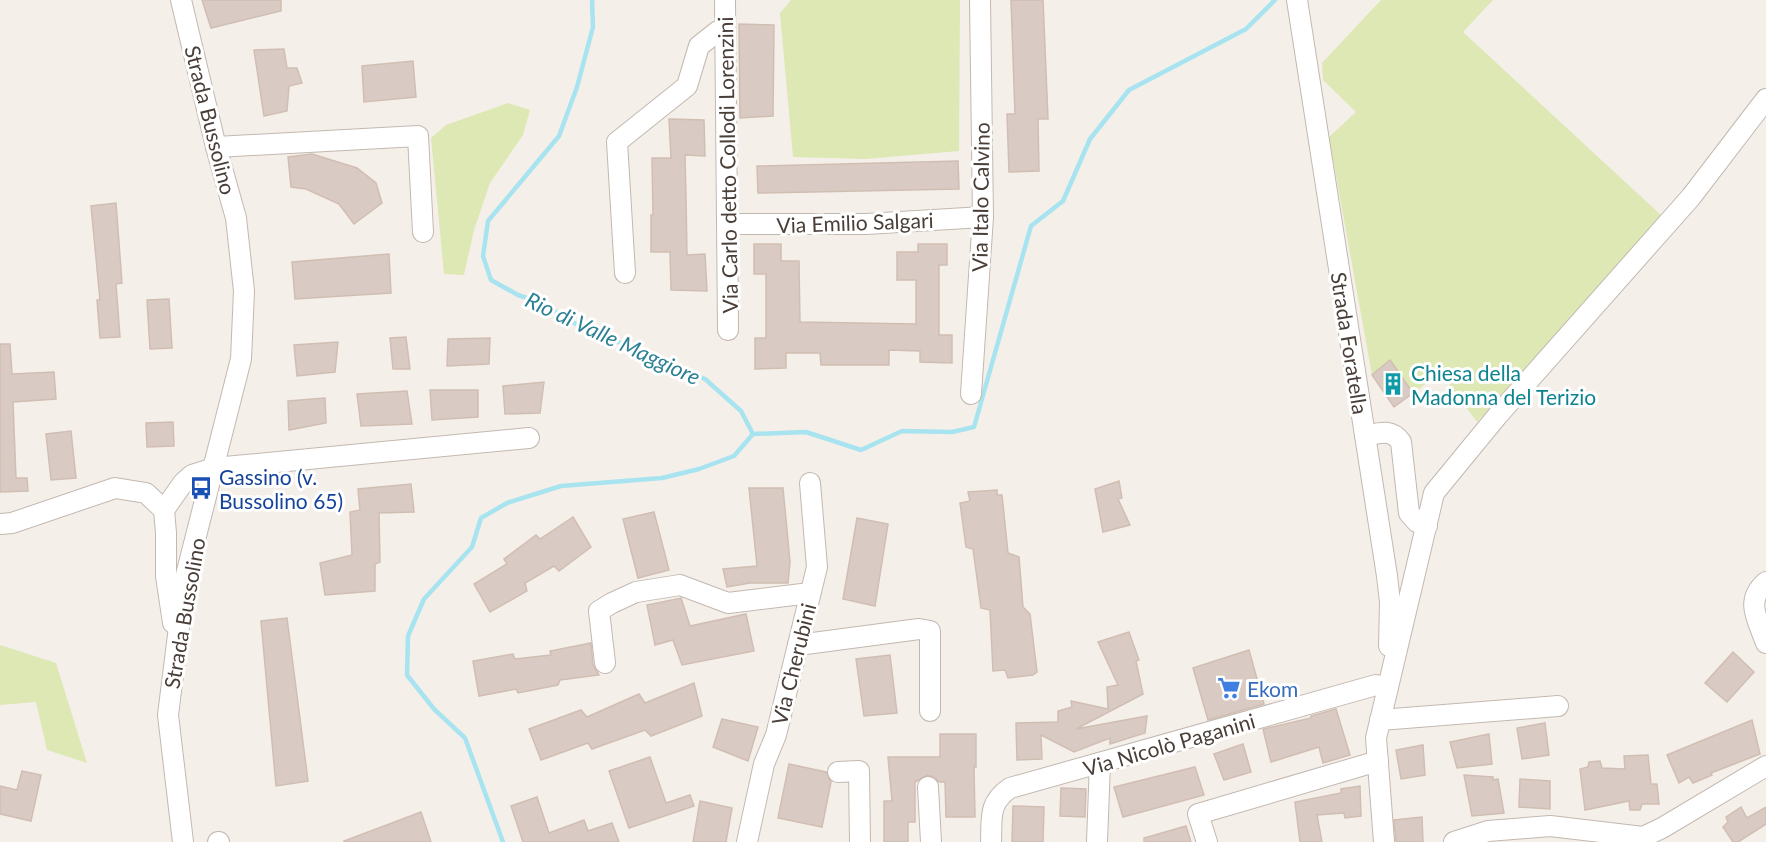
<svg xmlns="http://www.w3.org/2000/svg" width="1766" height="842" font-family="Lato,sans-serif">
<style>
.green{fill:#dde8b4}
.lines{fill:none;stroke-linecap:round;stroke-linejoin:round}
.stream{stroke:#a8e3f0;stroke-width:4.5}
.building{fill:#d9cbc3;stroke:#d1beb3;stroke-width:1.5}
.minor-casing{stroke:#c3b8b0;stroke-width:22}
.minor{stroke:#fff;stroke-width:20}
.labels{text-anchor:middle;dominant-baseline:central;stroke-width:6;stroke-linejoin:round;paint-order:stroke}
.street-label{font-size:21px;fill:#493e38;stroke:#fff}
.culture-label{font-size:21px;fill:#0d838f;stroke:#fff;text-anchor:start}
.transit-label{font-size:21px;fill:#164399;stroke:#fff;text-anchor:start}
.shop-label{font-size:21px;fill:#366cbe;stroke:#fff;text-anchor:start}
.water-label{font-size:22px;font-style:italic;fill:#2b8093;stroke:#fff}
</style>
<rect width="100%" height="100%" fill="#f5efea"/>
<g class="green">
<path d="M791 0H960L959 151 866 159 793 157 780 13Z"/>
<path d="M1381 0H1493L1463 32 1662 216 1477 422 1441 373 1413 393 1390 360 1372 375 1329 137 1356 112 1323 80 1322 63Z"/>
<path d="M508 103 530 110 523 135 490 183 474 230 464 275 444 274 431 138 446 125Z"/>
<path d="M0 645 56 663 87 763 47 750 36 702 0 705Z"/>
</g>
<g class="lines">
<g class="stream">
<path d="M753 434 806 432 861 450 902 431 952 432 974 427 1031 226 1063 201 1090 139 1129 90 1246 29 1275 0"/>
<path d="M503 842 465 738 434 709 407 675 408 636 424 599 472 547 481 518 507 503 561 486 662 478 699 469 734 456 753 434 741 411 705 379 574 323 539 302 518 295 491 280 483 256 488 221 559 136 577 87 593 27 592 0"/>
</g>
</g>
<g class="building">
<path d="M202 0H281V11L211 28Z"/>
<path d="M1011 0H1043L1048 119H1038L1039 171 1009 172 1007 114H1015Z"/>
<path d="M739 24 774 25 773 116 740 118Z"/>
<path d="M284 49 287 68H297L302 83 289 86 287 111 264 116 254 50Z"/>
<path d="M413 61 416 97 364 102 362 66Z"/>
<path d="M669 119 704 120 705 156 685 155 686 198 687 255 705 254 707 291 671 290 670 252H651V215H653L652 158H671Z"/>
<path d="M312 154 357 168 376 183 382 203 354 224 339 204 306 189 291 187 288 157Z"/>
<path d="M958 161 959 189 758 193 757 166Z"/>
<path d="M116 203 122 283 116 284 120 337 100 338 97 300H100L91 206Z"/>
<path d="M754 244H781V261H799L800 322 916 324V280H897V252H918V244H947V265H939V335H952V363L920 362V351L889 350V365H821L820 353H786V368L755 369V338H766V274H754Z"/>
<path d="M389 254 391 293 295 299 292 262Z"/>
<path d="M169 299 172 348 150 349 147 300Z"/>
<path d="M406 337 410 369H393L390 338Z"/>
<path d="M490 338 489 364 447 366 448 339Z"/>
<path d="M338 342 335 372 297 376 294 345Z"/>
<path d="M0 344H10L12 374 54 372 56 399 13 402 16 478H27L28 491 0 492Z"/>
<path d="M1390 360 1413 393 1394 407 1372 375Z"/>
<path d="M544 382 540 413 505 414 503 386Z"/>
<path d="M430 390H478V417L432 420Z"/>
<path d="M407 391 412 424 361 426 357 394Z"/>
<path d="M325 398 326 423 289 430 288 401Z"/>
<path d="M173 422 174 446 147 447 146 423Z"/>
<path d="M71 431 76 478 51 480 46 434Z"/>
<path d="M1119 481 1122 498 1118 499 1130 525 1103 532 1095 489Z"/>
<path d="M411 484 414 512 379 513 380 562 375 564V591L325 595 320 563 352 555 350 512 360 510 358 489Z"/>
<path d="M749 488H783L790 562 788 583H750L727 587 723 569 757 566Z"/>
<path d="M997 490V495H1002L1008 553 1019 557 1023 607 1030 614 1037 672 1033 675 1008 678 1005 670 993 671 990 610 981 608 973 549 966 547 960 503 970 501 968 492Z"/>
<path d="M654 512 669 570 638 578 623 519Z"/>
<path d="M573 517 591 547 559 571 554 566 525 583 527 591 490 612 474 584 507 564 504 559 536 535 540 539Z"/>
<path d="M857 518 888 524 875 606 843 599Z"/>
<path d="M681 598 690 626 746 614 754 651 682 665 673 640 655 645 647 605Z"/>
<path d="M287 618 308 781 276 786 261 621Z"/>
<path d="M1129 632 1139 660 1136 661 1143 694 1076 729 1147 716 1145 733 1110 744V738L1074 752 1041 735 1042 759 1017 760 1016 723 1058 722V711L1072 707 1071 701 1108 709 1107 687 1118 685 1098 642Z"/>
<path d="M591 643 593 665 599 675 560 680 558 685 518 693 516 689 479 696 473 661 513 654 515 659 551 655 550 651Z"/>
<path d="M1249 650 1264 704 1208 720 1193 668Z"/>
<path d="M1733 652 1754 672 1727 702 1705 683Z"/>
<path d="M890 655 897 713 864 716 856 659Z"/>
<path d="M694 683 702 716 651 736 645 730 592 749 588 743 541 760 529 729 581 710 587 717 639 694 645 703Z"/>
<path d="M1336 709 1350 755 1323 763 1319 747 1271 762 1263 729 1311 718V716Z"/>
<path d="M722 719 758 727 748 761 713 747Z"/>
<path d="M1752 720 1760 754 1711 773 1712 775 1693 783 1689 777 1679 783 1667 755Z"/>
<path d="M1545 723 1549 755 1522 759 1517 728Z"/>
<path d="M940 734H976V767H974L975 817H946L945 782H939L934 777 927 775 915 782V822H908V842H884V801H892L888 757H940Z"/>
<path d="M1489 734 1492 764 1457 768 1450 742Z"/>
<path d="M1243 744 1251 772 1224 780 1214 754Z"/>
<path d="M1423 745 1425 775 1401 779 1396 750Z"/>
<path d="M1648 755 1651 784H1657L1659 804H1642L1640 810H1630L1629 801 1585 810 1580 769 1588 767 1589 762 1600 761 1602 768 1625 769 1624 756Z"/>
<path d="M650 757 666 803 690 795 694 806 629 828 609 771Z"/>
<path d="M789 764 826 772 831 782 822 827 778 818Z"/>
<path d="M1195 767 1204 795 1123 817 1114 787Z"/>
<path d="M22 771 41 775 31 821 0 814V786L17 790Z"/>
<path d="M1464 775 1493 777V780L1498 779 1504 813 1472 816Z"/>
<path d="M1520 779 1550 781V809L1519 807Z"/>
<path d="M1360 786 1361 816 1345 818 1344 813 1317 815 1322 842H1300L1295 802 1341 793V789Z"/>
<path d="M1061 788 1086 789 1085 817 1060 816Z"/>
<path d="M537 797 549 833 584 820 588 831 612 823 619 842H523L511 806Z"/>
<path d="M700 801 732 808 726 842H693Z"/>
<path d="M1013 806 1044 807 1043 842H1012Z"/>
<path d="M1741 807 1747 818 1766 807V824L1738 842H1733L1723 827 1728 822 1726 817Z"/>
<path d="M421 812 431 842H345L344 841Z"/>
<path d="M1422 817 1423 842H1396L1394 820Z"/>
<path d="M1186 826 1191 842H1144V838Z"/>
</g>
<g class="lines">
<g class="minor-casing">
<g id="minor">
<path d="M181 0 216 147 236 218 244 291 241 359 185 579 168 715 183 842"/>
<path d="M725 0 728 330"/>
<path d="M1297 0 1387 576 1390 602 1389 646"/>
<path d="M216 147 418 136 423 232"/>
<path d="M727 224H866L983 217"/>
<path d="M625 273 617 142 687 86 699 46 718 31 725 29"/>
<path d="M971 394 983 217 980 0"/>
<path d="M1365 436C1379 433 1391 428 1401 442L1409 513 1417 522 1427 526"/>
<path d="M164 510 183 483 192 475 214 468 529 438"/>
<path d="M0 524 12 523 115 488 146 493 164 510 166 533V576L173 623"/>
<path d="M1766 582C1744 601 1758 620 1766 643"/>
<path d="M798 645 919 629 930 631V711"/>
<path d="M605 663 599 611 612 603 636 592 680 585 728 603 810 593"/>
<path d="M1380 720 1558 706"/>
<path d="M838 772 859 771 860 842"/>
<path d="M928 787 931 842"/>
<path d="M218 842H219"/>
<path d="M747 842 764 764 776 735 817 567 810 483"/>
<path d="M991 842C992 818 988 803 1010 788L1376 685 1388 687"/>
<path d="M1097 842 1100 763"/>
<path d="M1207 842 1198 814 1378 761"/>
<path d="M1384 842 1376 738 1434 493 1498 415 1691 197 1766 99"/>
<path d="M1454 842 1488 831 1550 826 1643 837 1662 828 1766 766"/>
</g>
</g>
<use href="#minor" class="minor"/>
</g>
<defs>
<g id="building-bare" transform="scale(1.8)"><path d="M-4-6H4V6H1V3H-1V6H-4ZM-2.5-4.3h1.7v1.8h-1.7ZM.8-4.3h1.7v1.8H.8ZM-2.5-1h1.7V.8h-1.7ZM.8-1h1.7V.8H.8Z" fill="#0f9aa8" stroke="#fff" stroke-width="2.5" paint-order="stroke"/></g>
<g id="bus-bare" transform="scale(1.8)"><path d="M-5-6H5V4H4V6H2V4H-2V6H-4V4H-5ZM-3.5-4V0h7V-4ZM-3.5 1.2v1.5H-2V1.2ZM2 1.2v1.5H3.5V1.2Z" fill="#1a4fb4" stroke="#fff" stroke-width="2.5" paint-order="stroke"/></g>
<g id="supermarket-bare" transform="scale(1.8)"><path d="M-6-5.5h2.5l.6 2H6L4.5 2H-2.5L-4.4-4H-6ZM-1.5 3.2a1.3 1.3 0 1 0 .1 0ZM3 3.2a1.3 1.3 0 1 0 .1 0Z" fill="#3f7fe0" stroke="#fff" stroke-width="2.5" paint-order="stroke"/></g>
</defs>
<g fill-rule="evenodd">
<use href="#building-bare" x="1393" y="384"/>
<use href="#bus-bare" x="201" y="488"/>
<use href="#supermarket-bare" x="1229" y="688"/>
</g>
<g class="labels">
<g class="street-label">
<text transform="translate(211 120) rotate(76)">Strada Bussolino</text>
<text transform="translate(727 165) rotate(-91)">Via Carlo detto Collodi Lorenzini</text>
<text transform="translate(980 197) rotate(-89)">Via Italo Calvino</text>
<text transform="translate(855 222) rotate(-2)">Via Emilio Salgari</text>
<text transform="translate(1350 343) rotate(81)">Strada Foratella</text>
<text transform="translate(184 613) rotate(-80)">Strada Bussolino</text>
<text transform="translate(793 664) rotate(-76)">Via Cherubini</text>
<text transform="translate(1169 744) rotate(-16)">Via Nicolò Paganini</text>
</g>
<g class="culture-label">
<text x="1411" y="372">Chiesa della<tspan x="1411" dy="24">Madonna del Terizio</tspan></text>
</g>
<g class="transit-label">
<text x="219" y="476">Gassino (v.<tspan x="219" dy="24">Bussolino 65)</tspan></text>
</g>
<g class="shop-label">
<text x="1247" y="688">Ekom</text>
</g>
<g class="water-label">
<text transform="translate(613 338) rotate(25)">Rio di Valle Maggiore</text>
</g>
</g>
</svg>
